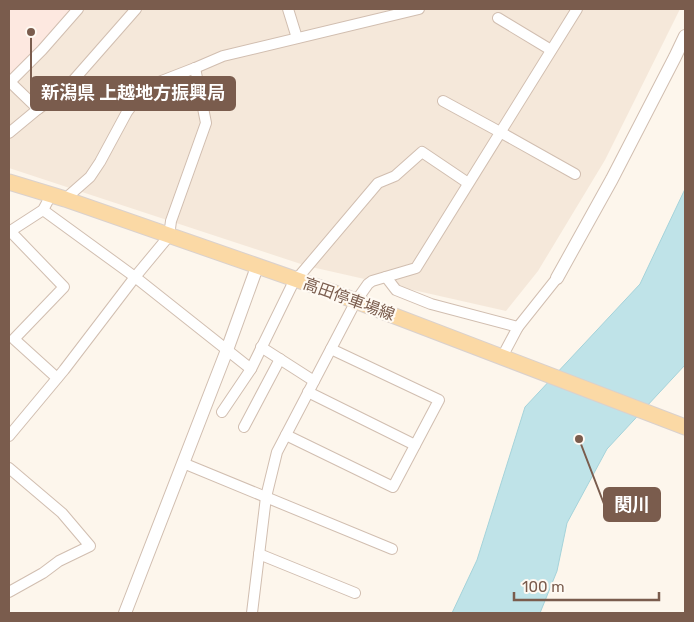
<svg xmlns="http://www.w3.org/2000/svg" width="694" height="622" font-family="Rubik,'Noto Sans JP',sans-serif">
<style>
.residential{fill:#f5e8da}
.commercial{fill:#fde8e0}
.water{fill:#bfe3e8;stroke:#a5d3da}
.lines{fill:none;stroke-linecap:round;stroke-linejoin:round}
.minor-casing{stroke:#d1beb0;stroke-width:12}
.tertiary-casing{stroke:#d1beb0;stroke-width:14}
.primary-casing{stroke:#dad1cd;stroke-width:17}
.minor{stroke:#fff;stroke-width:10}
.tertiary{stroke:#fff;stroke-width:12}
.primary{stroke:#fbd9a5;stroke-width:15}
.labels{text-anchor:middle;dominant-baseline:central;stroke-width:4.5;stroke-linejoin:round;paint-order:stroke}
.street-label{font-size:16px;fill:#7a5c4d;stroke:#fffaf3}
.leader{fill:none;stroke:#7a5c4d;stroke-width:2}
.callout-dot{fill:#7a5c4d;stroke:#fffaf3;stroke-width:2}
.callout{fill:#7a5c4d;stroke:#7a5c4d;stroke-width:2}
.callout-label{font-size:18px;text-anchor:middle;font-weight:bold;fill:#fff}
</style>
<rect width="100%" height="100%" fill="#fdf6ec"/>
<path class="residential" d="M82 9H680L605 160 538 271 506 311 307 266 9 168V76Z"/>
<path class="commercial" d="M9 9H74L32 54 9 76Z"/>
<path class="water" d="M685 189V365L607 449 567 523 557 571 540 613H452L477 560 525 407 640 284Z"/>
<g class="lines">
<g class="minor-casing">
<g id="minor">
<path d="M288 9 297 38"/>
<path d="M498 18 551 50"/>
<path d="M443 101 500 132 575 174"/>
<path d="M38 109 10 82 42 50 78 9"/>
<path d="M9 133 38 109 64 91 136 9"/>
<path d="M65 199 90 177 100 162 127 112 138 97 159 82 195 68 223 56 419 9"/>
<path d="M43 210 135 277 251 369"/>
<path d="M10 231 64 287 14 339 57 378"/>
<path d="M9 232 43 210 51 195"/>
<path d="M386 277 396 290 431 304 518 327"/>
<path d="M261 347 314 381"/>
<path d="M502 357 518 327 557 278"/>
<path d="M308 392 415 445"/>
<path d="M222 412 251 369 295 279 301 274 378 183 395 176 422 152 468 183"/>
<path d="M244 427 280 359"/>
<path d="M286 435 393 487 439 400 331 349"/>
<path d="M9 436 64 370 135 277 169 236 171 221 206 123 195 68"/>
<path d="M183 463 392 549"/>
<path d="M9 468 62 513 90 546 59 561 43 573 9 592"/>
<path d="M259 554 355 593"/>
<path d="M252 613 266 497 277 452 356 301 368 284 372 281 416 268 577 9"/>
</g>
</g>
<g class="tertiary-casing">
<g id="tertiary">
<path d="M557 278 612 179 675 57 685 36"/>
<path d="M125 613 227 350 257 267"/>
</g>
</g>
<g class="primary-casing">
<path id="primary" d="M9 182 65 199 332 292 685 427"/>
</g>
<use href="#minor" class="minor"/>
<use href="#tertiary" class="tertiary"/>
<use href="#primary" class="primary"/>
</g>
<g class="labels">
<g class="street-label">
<text transform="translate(349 299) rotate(20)">高田停車場線</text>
</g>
</g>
<path class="leader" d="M31 32L31 93M579 439L604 504"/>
<g class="callout-dot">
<circle cx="31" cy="32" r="5"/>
<circle cx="579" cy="439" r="5"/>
</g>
<g class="callout">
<rect x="31" y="77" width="204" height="33" rx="5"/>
<rect x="604" y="488" width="56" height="33" rx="5"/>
</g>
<g class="callout-label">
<text x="133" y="99">新潟県 上越地方振興局</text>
<text x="632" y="511">関川</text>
</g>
<rect width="694" height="622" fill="none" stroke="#7a5c4d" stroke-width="20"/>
<path d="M514 592v8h145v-8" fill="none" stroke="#7a5c4d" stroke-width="2.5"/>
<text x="522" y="592" font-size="15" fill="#7a5c4d" stroke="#fffaf3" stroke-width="4" paint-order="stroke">100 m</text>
</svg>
